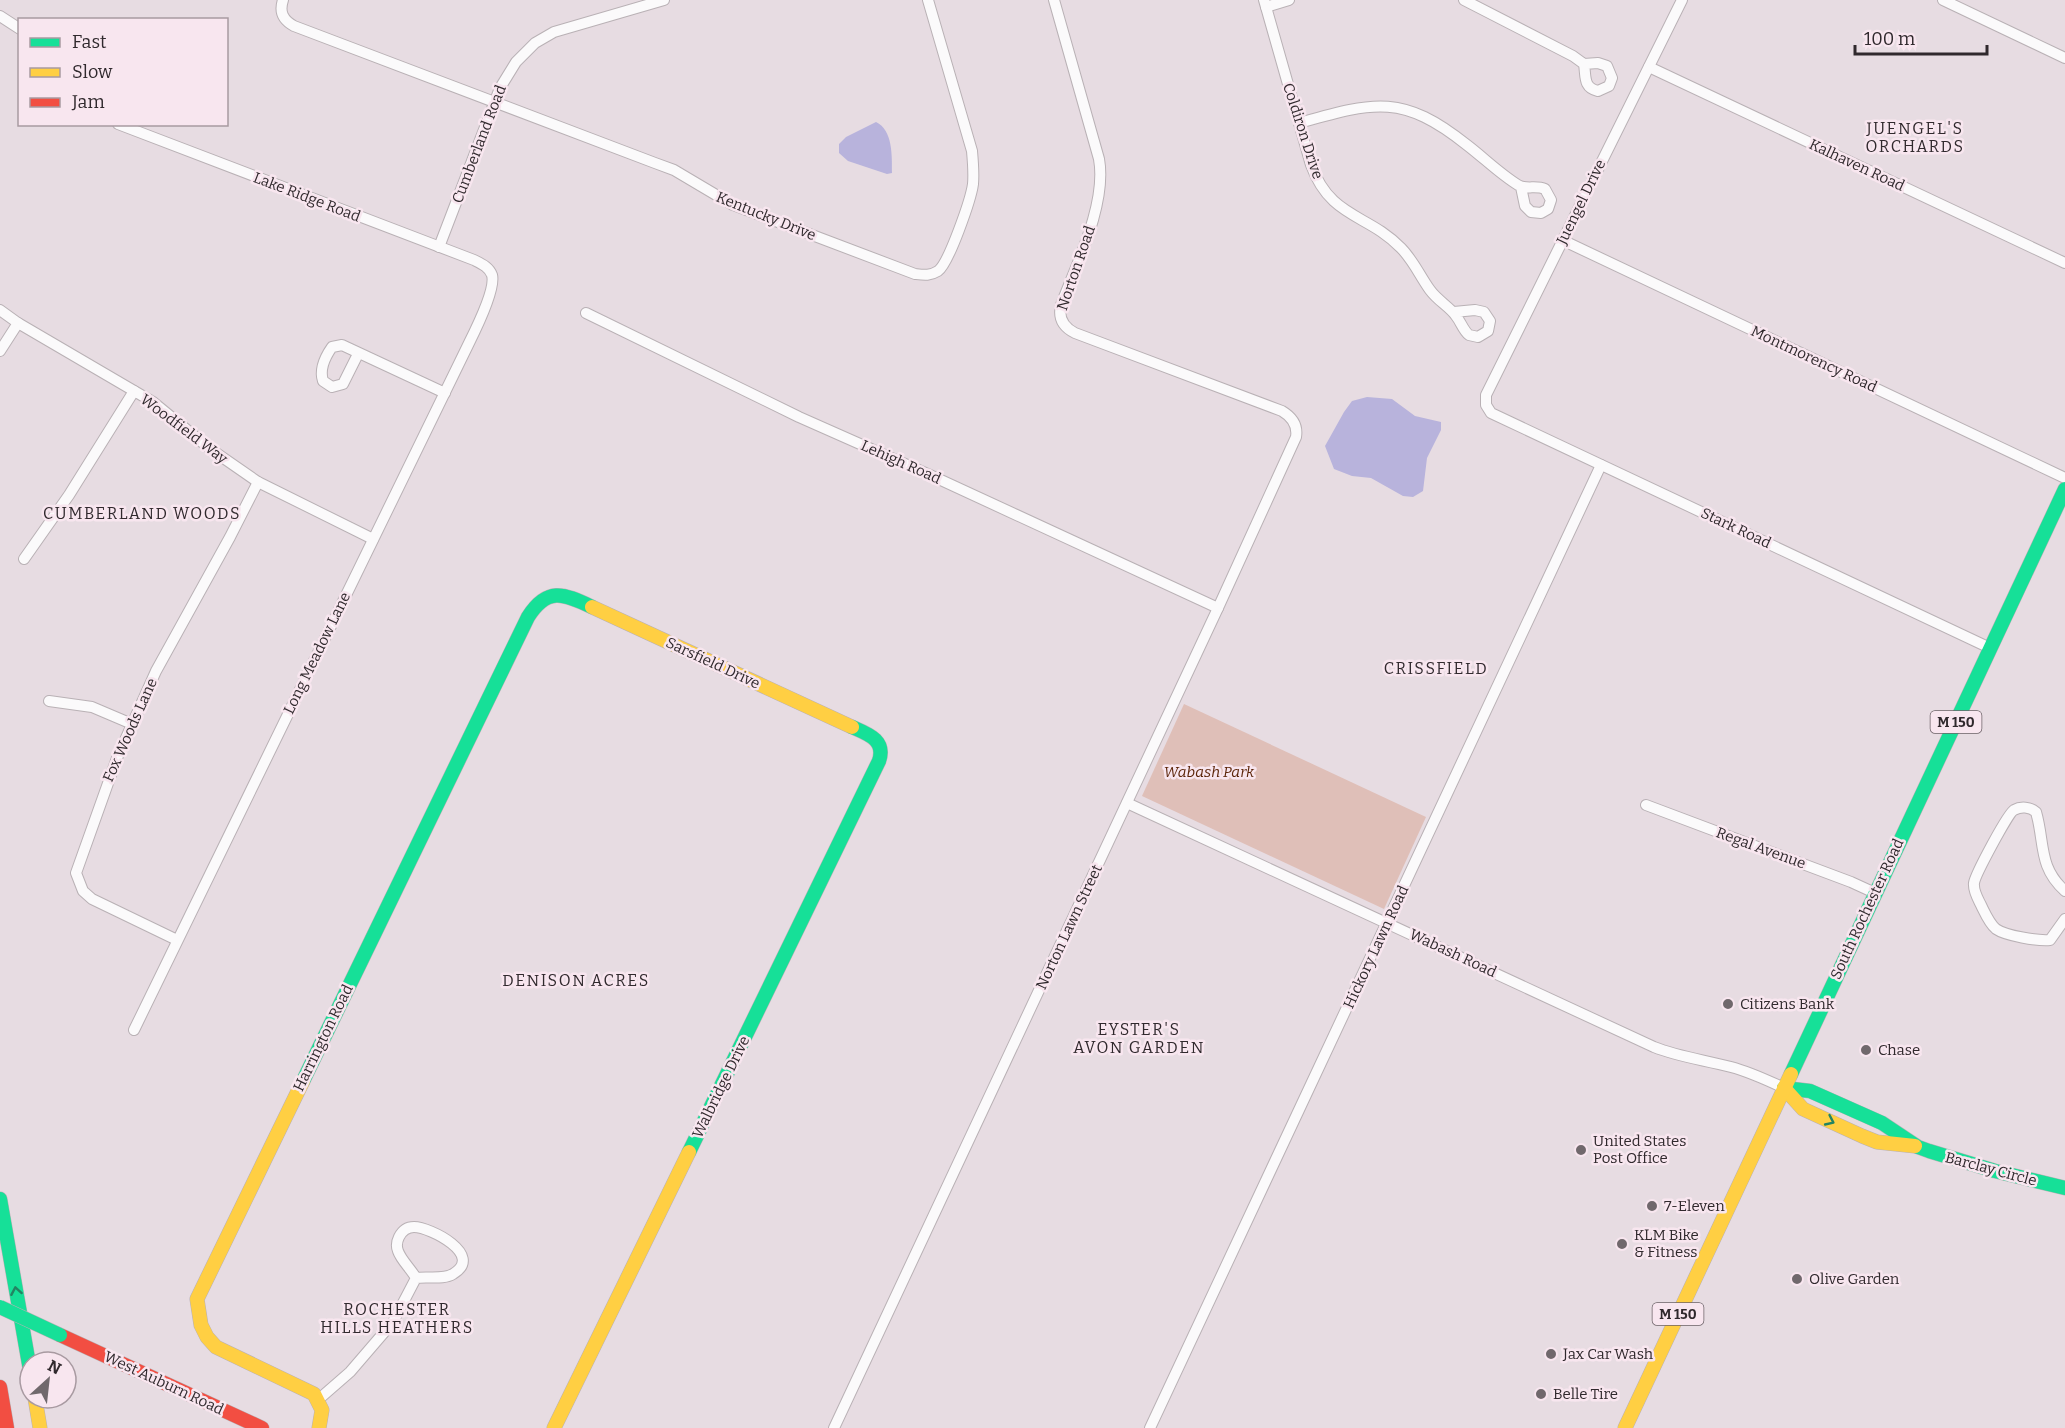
<svg xmlns="http://www.w3.org/2000/svg" width="2065" height="1428" font-family="Bitter,serif">
<style>
.green{fill:#dfbfb8}
.water{fill:#b8b3dc}
.lines{fill:none;stroke-linecap:round;stroke-linejoin:round}
.street-casing{stroke:#b9b1b5;stroke-width:12}
.fast-casing{stroke:#b9b1b5;stroke-width:15}
.slow-casing{stroke:#b9b1b5;stroke-width:15}
.jam-casing{stroke:#b9b1b5;stroke-width:15}
.street{stroke:#fbfafb;stroke-width:10}
.fast{stroke:#16e098;stroke-width:14}
.slow{stroke:#ffcf43;stroke-width:14}
.jam{stroke:#f24e42;stroke-width:14}
.fast-bridge-casing{stroke:#b9b1b5;stroke-width:15;stroke-linecap:butt}
.fast-bridge{stroke:#16e098;stroke-width:14}
.oneway{stroke:#238462}
.poi-dot{fill:#70686c;stroke:#f8e6ef;stroke-width:2}
.labels{text-anchor:middle;dominant-baseline:central;stroke-width:5;stroke-linejoin:round;paint-order:stroke}
.shield{fill:#f8e6ef;stroke:#6c6267;stroke-width:1.5}
.shield-label{font-size:14px;font-weight:bold;fill:#30292d}
.street-label{font-size:15px;fill:#30292d;stroke:#f8e6ef}
.park-label{font-size:15px;font-style:italic;fill:#5c2509;stroke:#f8e6ef}
.poi-label{font-size:15px;fill:#30292d;stroke:#f8e6ef;text-anchor:start}
.neighbourhood-label{font-size:16px;letter-spacing:1.5px;fill:#30292d;stroke:#f8e6ef}
</style>
<rect width="100%" height="100%" fill="#e7dce2"/>
<path class="green" d="M1184 704 1426 817 1384 909 1142 796Z"/>
<g class="water">
<path d="M876 122C893 130 892 156 892 173L887 174 848 161 839 153V144L846 137Z"/>
<path d="M1367 397 1392 399 1415 416 1441 422V430L1427 458 1423 491 1413 497 1403 496 1371 478 1352 476 1334 469 1325 446 1344 412 1352 401Z"/>
</g>
<g class="lines">
<g class="street-casing">
<g id="street">
<path d="M283 0C279 12 283 20 294 26L655 163 674 170 733 205 915 274C924 275 930 276 938 271 949 263 971 199 973 184 974 173 973 162 972 151L928 0"/>
<path d="M1264 0 1311 165C1331 219 1367 213 1401 248 1413 260 1420 276 1430 290 1438 301 1450 307 1456 316 1461 322 1463 330 1469 335L1478 337 1488 331 1490 321 1484 312 1475 310 1454 312"/>
<path d="M1464 0 1573 56 1584 64 1598 63 1607 66 1612 78 1609 86 1598 91C1583 88 1586 76 1584 64"/>
<path d="M1682 0 1486 395V405L1491 413 1990 648"/>
<path d="M1943 0 2065 58"/>
<path d="M1266 7 1289 0"/>
<path d="M0 16 20 29"/>
<path d="M1649 67 2065 263"/>
<path d="M1299 123C1374 102 1402 93 1467 145 1484 158 1500 174 1518 185 1526 190 1536 185 1545 189L1551 200 1548 209 1541 213 1531 212 1525 206 1521 187"/>
<path d="M118 124 474 260C482 264 489 267 492 275 496 289 476 329 469 343L134 1030"/>
<path d="M1562 240 2065 478"/>
<path d="M439 247 500 88 516 62 535 43 554 32 664 0"/>
<path d="M0 310 18 323 153 402 209 448 258 482 373 539"/>
<path d="M586 313 799 417 930 475 1218 608"/>
<path d="M0 351 18 323"/>
<path d="M358 354 343 384 332 387 323 381C319 369 325 357 332 347L342 345 445 393"/>
<path d="M24 559 69 495 134 391"/>
<path d="M49 701 92 707 132 724"/>
<path d="M1127 803 1654 1047C1679 1057 1705 1060 1731 1067 1750 1072 1767 1080 1784 1088"/>
<path d="M1646 805 1851 882 1875 893"/>
<path d="M2065 891C2038 867 2045 843 2036 812 2030 807 2021 806 2014 810 2008 813 1975 875 1974 883 1973 891 1978 899 1981 905 1985 913 1989 923 1996 929 2006 936 2038 941 2050 940L2065 919"/>
<path d="M177 940 92 899 83 891 76 873 117 758 156 671 230 537 258 482"/>
<path d="M319 1399 350 1372 393 1322 416 1278C426 1276 444 1280 453 1274 485 1255 430 1227 414 1227 407 1227 402 1231 399 1237 397 1241 396 1246 398 1251 401 1260 411 1269 416 1278"/>
<path d="M834 1428 1218 608 1296 437C1298 425 1292 417 1282 411L1075 333C1063 327 1058 318 1061 305 1077 263 1107 203 1099 159L1054 0"/>
<path d="M1150 1428 1601 465"/>
</g>
</g>
<g class="fast-casing">
<g id="fast">
<path d="M1791 1074 2065 489"/>
<path d="M303 1081 528 617C547 587 563 593 592 607"/>
<path d="M1784 1088 1810 1091 1882 1123 1918 1147 1929 1151 1995 1171 2065 1188"/>
<path d="M689 1152 879 761C886 740 868 734 852 727"/>
<path d="M0 1199 30 1370"/>
</g>
</g>
<g class="slow-casing">
<g id="slow">
<path d="M592 607 852 727"/>
<path d="M303 1081 197 1299 201 1325 207 1337 216 1347 314 1394 322 1410 319 1428"/>
<path d="M1784 1088 1803 1109 1862 1136 1877 1142 1915 1146"/>
<path d="M35 1398 40 1428"/>
<path d="M554 1428 689 1152"/>
<path d="M1625 1428 1791 1074"/>
</g>
</g>
<g class="jam-casing">
<g id="jam">
<path d="M60 1335 262 1428"/>
<path d="M0 1387 7 1428"/>
</g>
</g>
<use href="#street" class="street"/>
<use href="#fast" class="fast"/>
<use href="#slow" class="slow"/>
<use href="#jam" class="jam"/>
<g class="fast-bridge-casing">
<path id="fast-bridge" d="M0 1307 60 1335"/>
</g>
<use href="#fast-bridge" class="fast-bridge"/>
</g>
<defs><path id="oneway-chevron" d="M-2-3.5L2.5 0L-2 3.5" fill="none" stroke-width="1.6" stroke-linecap="round" stroke-linejoin="round" transform="scale(1.5)"/></defs>
<g class="oneway">
<use href="#oneway-chevron" transform="translate(1830 1121) rotate(25)"/>
<use href="#oneway-chevron" transform="translate(16 1291) rotate(-100)"/>
</g>
<g class="poi-dot">
<circle cx="1728" cy="1004" r="6"/>
<circle cx="1866" cy="1050" r="6"/>
<circle cx="1581" cy="1150" r="6"/>
<circle cx="1652" cy="1206" r="6"/>
<circle cx="1622" cy="1244" r="6"/>
<circle cx="1797" cy="1279" r="6"/>
<circle cx="1551" cy="1354" r="6"/>
<circle cx="1541" cy="1394" r="6"/>
</g>
<g class="labels">
<g class="shield">
<rect x="1930.5" y="711" width="51" height="22" rx="4.5"/>
<rect x="1652.5" y="1303" width="51" height="22" rx="4.5"/>
</g>
<g class="shield-label">
<text x="1956" y="722">M 150</text>
<text x="1678" y="1314">M 150</text>
</g>
<g class="street-label">
<text transform="translate(1303 131) rotate(72)">Coldiron Drive</text>
<text transform="translate(479 144) rotate(-69)">Cumberland Road</text>
<text transform="translate(1857 165) rotate(25)">Kalhaven Road</text>
<text transform="translate(307 197) rotate(21)">Lake Ridge Road</text>
<text transform="translate(1581 202) rotate(-64)">Juengel Drive</text>
<text transform="translate(766 216) rotate(22)">Kentucky Drive</text>
<text transform="translate(1076 268) rotate(-71)">Norton Road</text>
<text transform="translate(1814 359) rotate(25)">Montmorency Road</text>
<text transform="translate(184 429) rotate(37)">Woodfield Way</text>
<text transform="translate(901 462) rotate(24)">Lehigh Road</text>
<text transform="translate(1736 528) rotate(25)">Stark Road</text>
<text transform="translate(317 653) rotate(-64)">Long Meadow Lane</text>
<text transform="translate(713 663) rotate(25)">Sarsfield Drive</text>
<text transform="translate(130 730) rotate(-66)">Fox Woods Lane</text>
<text transform="translate(1761 848) rotate(20)">Regal Avenue</text>
<text transform="translate(1867 909) rotate(-65)">South Rochester Road</text>
<text transform="translate(1069 927) rotate(-65)">Norton Lawn Street</text>
<text transform="translate(1376 947) rotate(-65)">Hickory Lawn Road</text>
<text transform="translate(1453 953) rotate(25)">Wabash Road</text>
<text transform="translate(323 1038) rotate(-64)">Harrington Road</text>
<text transform="translate(721 1087) rotate(-64)">Walbridge Drive</text>
<text transform="translate(1991 1169) rotate(15)">Barclay Circle</text>
<text transform="translate(164 1383) rotate(25)">West Auburn Road</text>
</g>
<g class="park-label">
<text x="1209" y="772">Wabash Park</text>
</g>
<g class="poi-label">
<text x="1740" y="1004">Citizens Bank</text>
<text x="1878" y="1050">Chase</text>
<text x="1593" y="1141">United States<tspan x="1593" dy="17">Post Office</tspan></text>
<text x="1664" y="1206">7-Eleven</text>
<text x="1634" y="1235">KLM Bike<tspan x="1634" dy="17">&amp; Fitness</tspan></text>
<text x="1809" y="1279">Olive Garden</text>
<text x="1563" y="1354">Jax Car Wash</text>
<text x="1553" y="1394">Belle Tire</text>
</g>
<g class="neighbourhood-label">
<text x="1915" y="128">JUENGEL'S<tspan x="1915" dy="18">ORCHARDS</tspan></text>
<text x="142" y="513">CUMBERLAND WOODS</text>
<text x="1436" y="668">CRISSFIELD</text>
<text x="576" y="980">DENISON ACRES</text>
<text x="1139" y="1029">EYSTER'S<tspan x="1139" dy="18">AVON GARDEN</tspan></text>
<text x="397" y="1309">ROCHESTER<tspan x="397" dy="18">HILLS HEATHERS</tspan></text>
</g>
</g>
<rect x="18" y="18" width="210" height="108" fill="#f8e6ef" stroke="#a89aa1" stroke-width="1.5"/>
<rect x="30" y="38" width="30" height="9" fill="#16e098" stroke="#a89aa1" stroke-width="1.5"/>
<text x="72" y="48" font-size="18" fill="#30292d">Fast</text>
<rect x="30" y="68" width="30" height="9" fill="#ffcf43" stroke="#a89aa1" stroke-width="1.5"/>
<text x="72" y="78" font-size="18" fill="#30292d">Slow</text>
<rect x="30" y="98" width="30" height="9" fill="#f24e42" stroke="#a89aa1" stroke-width="1.5"/>
<text x="72" y="108" font-size="18" fill="#30292d">Jam</text>
<g transform="translate(48 1380) rotate(27)"><circle r="28" fill="#f8e6ef" stroke="#a89aa1" stroke-width="1.5"/>
<path d="M0-4.5L10 22L0 15L-10 22Z" fill="#70686c"/>
<text y="-9" font-size="16" font-weight="bold" text-anchor="middle" fill="#30292d">N</text>
</g>
<path d="M1855 45v9h132v-9" fill="none" stroke="#30292d" stroke-width="3"/>
<text x="1864" y="45" font-size="18" fill="#30292d" stroke="#f8e6ef" stroke-width="4.5" paint-order="stroke">100 m</text>
</svg>
